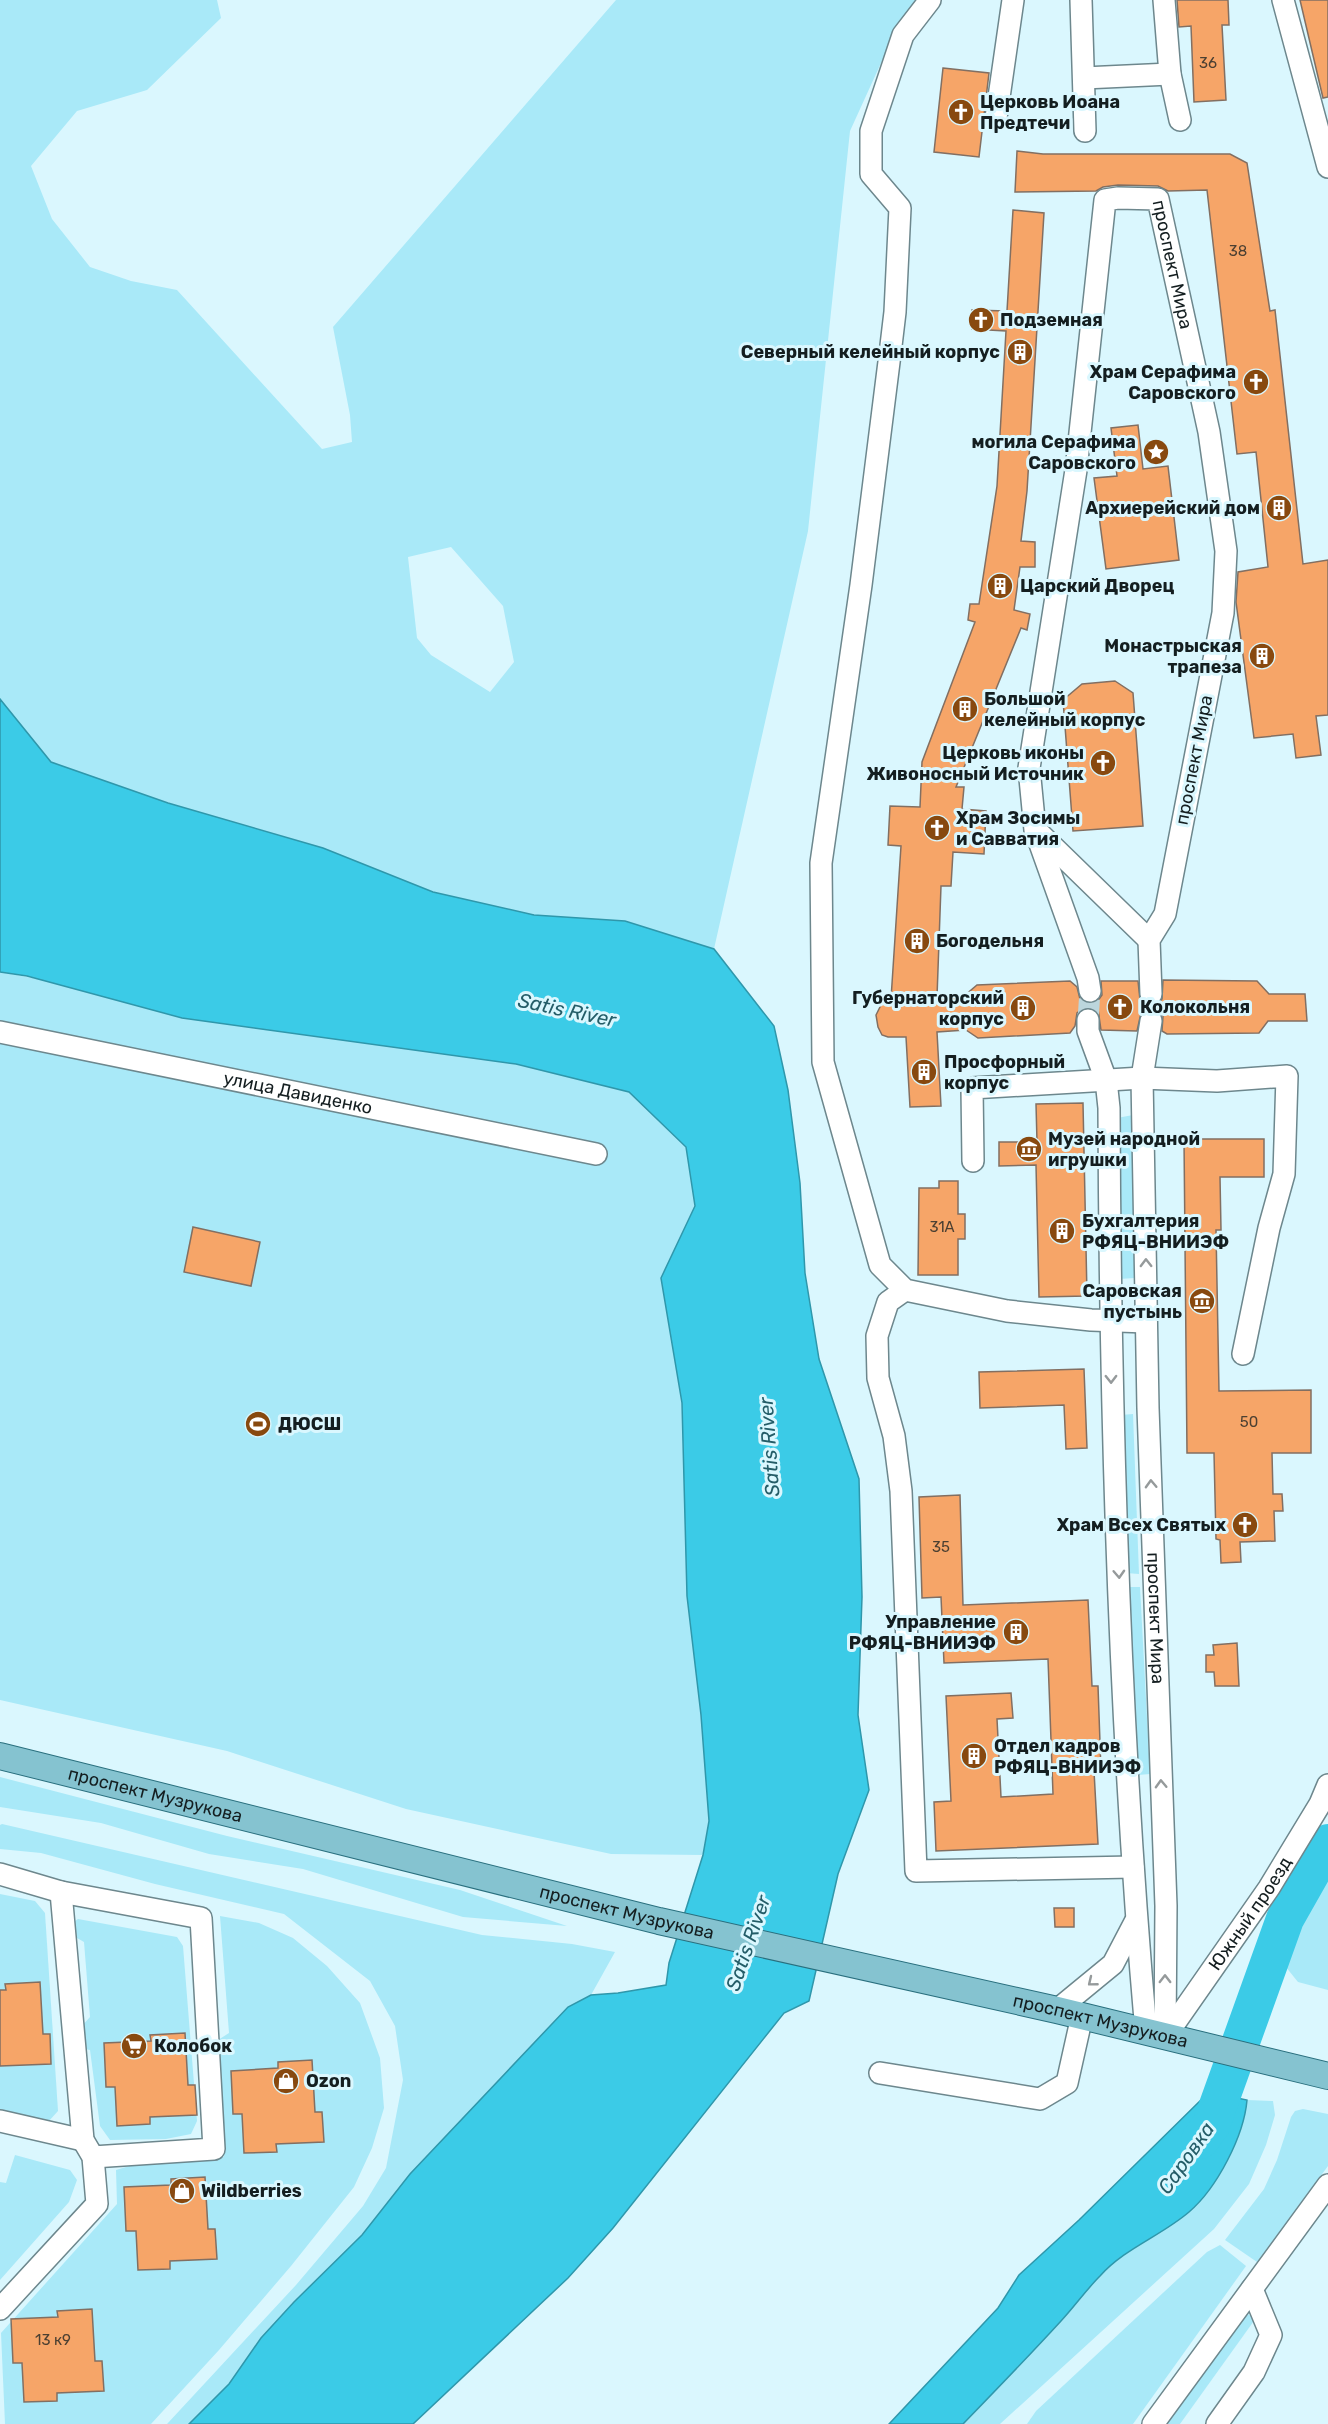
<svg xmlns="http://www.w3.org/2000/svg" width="1328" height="2424" font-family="Rubik,sans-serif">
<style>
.green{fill:#a9e9f8;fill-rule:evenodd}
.water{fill:#3bcbe7;stroke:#2f97ab;stroke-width:1.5}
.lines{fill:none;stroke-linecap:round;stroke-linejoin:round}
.river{stroke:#3bcbe7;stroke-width:38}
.building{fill:#f6a568;stroke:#826f62;stroke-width:1.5}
.minor-tunnel{stroke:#bcd6dd;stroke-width:21;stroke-dasharray:21 10;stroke-linecap:butt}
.minor-casing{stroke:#6d878d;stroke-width:24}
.major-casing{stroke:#296f7e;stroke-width:28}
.minor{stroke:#fff;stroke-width:21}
.major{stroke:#85c3d0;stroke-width:26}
.oneway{stroke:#959a9b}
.labels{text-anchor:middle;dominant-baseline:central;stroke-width:6;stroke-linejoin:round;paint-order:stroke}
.number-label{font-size:15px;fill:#4c4032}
.poi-label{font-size:18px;font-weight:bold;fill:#141e20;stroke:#daf7fe;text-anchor:start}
.street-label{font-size:18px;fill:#141e20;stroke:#daf7fe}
.water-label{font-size:20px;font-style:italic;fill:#245d68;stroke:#daf7fe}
</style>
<rect width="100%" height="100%" fill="#daf7fe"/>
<g class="green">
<path d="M0 0H217L221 18 147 90 77 111 31 166 52 219 90 267 131 281 177 290 322 449 352 442 350 415 333 327 616 0H922L886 52 850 131 808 531 714 949 625 921 534 915 433 892 323 848 168 803 51 762 0 699ZM451 547 503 606 514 662 490 692 431 655 417 638 408 557Z"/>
<path d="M0 972 410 1048 516 1064 629 1092 686 1147 695 1206 661 1278 682 1403 687 1596 701 1715 709 1821 703 1855 611 1854 406 1809 227 1751 0 1700Z"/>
<path d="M1133 1115 1135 1278 1119 1279 1117 1118Z"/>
<path d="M1133 1414 1139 1574 1126 1573 1121 1415Z"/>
<path d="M1128 1587H1140L1150 1774 1138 1775Z"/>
<path d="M0 1777 227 1836 460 1890 567 1926 463 1917 303 1869 209 1854 101 1823 0 1807Z"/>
<path d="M2 1824 482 1935 572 1944 615 1952 591 1995 568 2007 362 2235 294 2302 261 2338 229 2384 189 2424H167L296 2285 363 2206 386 2168 403 2080 395 2026 370 1981 284 1914 155 1884 41 1853 0 1849V1825Z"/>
<path d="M1328 1847V1990L1298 1982 1273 1951Z"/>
<path d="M0 1894 35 1901 45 1913 58 2111 48 2122 0 2111Z"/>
<path d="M220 1916 259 1923 293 1938 327 1966 360 2003 380 2058 384 2108 372 2148 354 2187 291 2266 219 2350 151 2424H5L1 2333 117 2204 116 2170 136 2164 224 2157 215 2042 229 2033Z"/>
<path d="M78 1919 177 1937 183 1946 197 2121 191 2134 166 2139 110 2140 100 2126 90 2050 84 2049 81 2027 90 2017 84 1942 70 1934 71 1924Z"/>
<path d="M1247 2100 1273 2101 1275 2115 1266 2145 1249 2184 1214 2229 1000 2424H963C996 2390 1029 2356 1061 2321 1075 2306 1086 2290 1100 2276 1125 2248 1161 2236 1189 2212 1217 2188 1244 2136 1247 2100Z"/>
<path d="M1303 2109 1328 2114V2166L1257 2262 1225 2240 1264 2189 1277 2160 1291 2117 1295 2111Z"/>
<path d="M15 2155 70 2170 77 2180 69 2202 0 2280V2182L6 2183Z"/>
<path d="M1220 2245 1246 2266 1133 2424H1027L1036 2411 1207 2252Z"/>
<path d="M1243 2312 1256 2318 1180 2424H1164Z"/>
</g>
<g class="water">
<path d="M0 699 51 762 168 803 323 848 433 892 534 915 625 921 714 949 774 1026 788 1090 800 1183 805 1273 819 1359 859 1479 862 1597 858 1715 869 1790 838 1874 809 2001 784 2013 613 2228 568 2278 413 2424H189L229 2384 261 2338 294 2302 362 2235 410 2174 568 2007 591 1995 618 1993 666 1985 669 1963 703 1855 709 1821 701 1715 687 1596 682 1403 661 1278 695 1206 686 1147 629 1092 516 1064 182 1018 27 976 0 972Z"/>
<path d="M1209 2092 1247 2100C1244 2136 1217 2188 1189 2212 1161 2236 1125 2248 1100 2276 1086 2290 1075 2306 1061 2321 1029 2356 996 2390 963 2424H889L998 2308 1019 2275 1079 2220Z"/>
</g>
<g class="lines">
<path class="river" d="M1200 2140 1211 2125 1285 1919 1328 1843"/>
</g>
<g class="building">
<path d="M1177 0H1228L1229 25H1222L1226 100 1194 102 1191 26 1179 27Z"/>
<path d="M1300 0H1328V97L1323 98Z"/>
<path d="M943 68 989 73 979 157 934 152Z"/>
<path d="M1017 151 1043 154H1230L1247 163 1270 311 1275 310 1303 564 1328 560V715L1316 716 1321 755 1296 758 1293 734 1254 738 1236 602 1238 572 1268 567 1256 452 1237 454 1207 190 1168 191 1158 186 1118 185 1103 187 1096 191 1015 192Z"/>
<path d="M1013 210 1044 213 1027 491 1021 541 1035 542V567H1020L1014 610 1030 614 1027 630 1021 628 956 787H964L962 809 986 811 984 854 953 852 951 886H941L937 997 964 996 977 985 1070 981 1077 987 1080 999 1086 1003H1094L1090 1008 1082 1009 1077 1013 1075 1026 1070 1033 978 1038 966 1030 937 1032 941 1106 910 1107 906 1037H888L882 1035 878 1027 876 1015 883 1001 891 999 901 846 888 845 890 806 920 807 922 762 975 622 968 620 970 604H979L997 486 1006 331 972 329V310L1007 311Z"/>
<path d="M1138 425 1143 469 1168 466 1179 560 1106 569 1094 478 1117 476 1111 428Z"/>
<path d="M1115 681 1133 693 1143 826 1073 831 1063 700 1082 684Z"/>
<path d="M1163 980 1257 981 1269 994H1305L1307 1021H1268L1259 1033 1167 1034 1162 1031 1163 1016 1159 1011 1152 1008 1141 1013 1137 1031 1101 1030 1097 1002 1102 995 1101 981H1138L1140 1000 1145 1005 1151 1007 1157 1005 1162 999Z"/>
<path d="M1083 1103 1087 1296 1039 1297 1036 1165 999 1166V1142H1037L1036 1104Z"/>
<path d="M1184 1139H1264V1177H1220L1221 1230H1216L1219 1391 1311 1390V1453H1272L1273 1494H1282L1283 1511H1274L1275 1541 1240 1542 1241 1562 1221 1563 1220 1540 1216 1539 1214 1453H1187Z"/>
<path d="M939 1181H958V1214H965V1239H958V1275H918L919 1188H939Z"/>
<path d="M193 1227 260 1242 251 1286 184 1272Z"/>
<path d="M1084 1369 1087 1448 1066 1449 1064 1405 980 1408 979 1372Z"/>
<path d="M960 1495 963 1605 1088 1600 1092 1686H1098L1101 1771H1094L1098 1844 936 1851 934 1802 951 1801 946 1696 1011 1693 1013 1718 997 1719 1001 1797 1053 1794 1048 1659 944 1663 941 1597 922 1598 919 1497Z"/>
<path d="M1237 1643 1239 1686H1215L1214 1672H1206V1655H1214L1213 1645Z"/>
<path d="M1054 1908H1074V1927H1055Z"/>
<path d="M40 1982 43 2034H50L51 2064 0 2066V1990H6L5 1984Z"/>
<path d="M185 2033 188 2085H195L197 2115 150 2117V2124L117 2126 115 2087H106L104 2043 151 2041 150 2035Z"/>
<path d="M312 2060 315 2112H322L324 2142 276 2144 277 2152 244 2153 242 2114H233L231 2071 278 2068V2062Z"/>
<path d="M205 2177 208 2229H215L217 2259 170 2261V2269L138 2270 136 2231H126L124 2187 171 2185V2179Z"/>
<path d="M92 2309 95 2361H102L104 2391 57 2393V2401L24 2402 22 2363H13L11 2319 58 2317 57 2311Z"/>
</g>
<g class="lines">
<path class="minor-tunnel" d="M1088 1020 1090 991"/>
<g class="minor-casing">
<g id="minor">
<path d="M930 0 903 35 871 131V174L900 208 895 312 890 354 861 585 821 863 823 1062 880 1265 905 1290 1007 1311 1091 1320 1146 1322"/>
<path d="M1081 0 1085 131"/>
<path d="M1164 0 1170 74 1180 120"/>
<path d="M1283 0 1328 167"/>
<path d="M1084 78 1170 74"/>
<path d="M996 118 1013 0"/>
<path d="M1040 834 1149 940"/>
<path id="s1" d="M1090 991 1088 978 1035 830 1029 768 1076 470 1105 200 1118 198 1158 199 1209 432 1226 551 1223 613 1165 914 1149 940 1151 994"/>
<path d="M1088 1020V1031L1106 1080 1109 1108C1110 1417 1119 1725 1146 2032"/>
<path id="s2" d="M1151 1021 1142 1078 1148 1408 1166 1906 1165 2037"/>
<path id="s3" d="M0 1032 596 1154"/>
<path d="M973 1161 972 1088 1142 1078 1217 1081 1287 1076 1284 1174 1269 1228 1243 1354"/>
<path d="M905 1290 888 1302 877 1336 878 1378 894 1436 901 1491 916 1871 1133 1867"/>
<path d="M0 1874 61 1892 201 1918 214 2149 93 2157"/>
<path d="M1057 2010 1113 1964 1135 1922"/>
<path id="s4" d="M1165 2037 1269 1888 1320 1804 1328 1785"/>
<path d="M880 2073 1040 2099 1067 2083 1082 2016"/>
<path d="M0 2121 83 2140"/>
<path d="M0 2309 97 2204 93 2157 83 2140 61 1892"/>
<path d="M1153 2424 1328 2185"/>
<path d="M1217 2424 1254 2372 1271 2335 1252 2289"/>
</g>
</g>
<g class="major-casing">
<g id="major">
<path id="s5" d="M0 1756 659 1921 1057 2010 1328 2076"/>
</g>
</g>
<use href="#minor" class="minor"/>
<use href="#major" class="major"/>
</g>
<defs><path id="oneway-chevron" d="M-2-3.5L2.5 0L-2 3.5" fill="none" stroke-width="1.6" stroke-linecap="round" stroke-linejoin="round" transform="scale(1.5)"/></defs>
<g class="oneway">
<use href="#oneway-chevron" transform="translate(1146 1263) rotate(-91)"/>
<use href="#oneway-chevron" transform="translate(1111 1379) rotate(89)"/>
<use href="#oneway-chevron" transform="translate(1151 1484) rotate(-92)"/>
<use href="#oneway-chevron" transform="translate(1119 1574) rotate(87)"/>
<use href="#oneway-chevron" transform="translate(1161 1784) rotate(-92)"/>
<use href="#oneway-chevron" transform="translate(1165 1979) rotate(-90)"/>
<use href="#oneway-chevron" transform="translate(1092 1982) rotate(141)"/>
</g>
<defs>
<g id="church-disc" transform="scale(1.35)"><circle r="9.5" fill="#88490f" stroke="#daf7fe"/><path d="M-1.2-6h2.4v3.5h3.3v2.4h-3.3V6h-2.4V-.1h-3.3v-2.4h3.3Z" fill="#fff"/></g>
<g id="building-disc" transform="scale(1.35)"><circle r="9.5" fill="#88490f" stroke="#daf7fe"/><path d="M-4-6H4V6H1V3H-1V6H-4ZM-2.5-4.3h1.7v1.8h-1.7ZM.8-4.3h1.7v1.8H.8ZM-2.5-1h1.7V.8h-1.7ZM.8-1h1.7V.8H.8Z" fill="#fff"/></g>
<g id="sight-disc" transform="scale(1.35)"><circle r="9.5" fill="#88490f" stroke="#daf7fe"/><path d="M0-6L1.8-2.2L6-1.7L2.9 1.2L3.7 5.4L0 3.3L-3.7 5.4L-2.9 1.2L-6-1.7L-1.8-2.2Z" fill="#fff"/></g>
<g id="museum-disc" transform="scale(1.35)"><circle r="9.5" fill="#88490f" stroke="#daf7fe"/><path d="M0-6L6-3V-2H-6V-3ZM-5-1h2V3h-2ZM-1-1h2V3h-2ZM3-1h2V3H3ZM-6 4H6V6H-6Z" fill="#fff"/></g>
<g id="stadium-disc" transform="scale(1.35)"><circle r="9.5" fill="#88490f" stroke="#daf7fe"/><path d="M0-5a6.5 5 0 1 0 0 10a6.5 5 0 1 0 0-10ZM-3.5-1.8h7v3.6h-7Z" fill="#fff"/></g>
<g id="supermarket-disc" transform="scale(1.35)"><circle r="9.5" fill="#88490f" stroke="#daf7fe"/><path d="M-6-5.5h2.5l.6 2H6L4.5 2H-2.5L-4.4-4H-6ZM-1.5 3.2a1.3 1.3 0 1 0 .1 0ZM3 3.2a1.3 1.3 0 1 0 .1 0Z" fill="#fff"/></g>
<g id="shop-disc" transform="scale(1.35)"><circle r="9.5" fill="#88490f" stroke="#daf7fe"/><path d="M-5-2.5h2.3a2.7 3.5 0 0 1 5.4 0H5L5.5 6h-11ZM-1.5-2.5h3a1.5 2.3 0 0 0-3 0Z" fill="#fff"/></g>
</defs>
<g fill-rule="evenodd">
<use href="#church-disc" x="961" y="112"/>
<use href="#church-disc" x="981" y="320"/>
<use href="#building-disc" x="1020" y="352"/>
<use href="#church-disc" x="1256" y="382"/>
<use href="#sight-disc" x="1156" y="452"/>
<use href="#building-disc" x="1279" y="508"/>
<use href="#building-disc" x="1000" y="586"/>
<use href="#building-disc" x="1262" y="656"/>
<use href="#building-disc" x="965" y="709"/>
<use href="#church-disc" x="1103" y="763"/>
<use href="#church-disc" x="937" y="828"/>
<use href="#building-disc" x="917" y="941"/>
<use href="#church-disc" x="1120" y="1007"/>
<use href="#building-disc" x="1023" y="1008"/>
<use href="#building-disc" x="924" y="1072"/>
<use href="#museum-disc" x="1029" y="1149"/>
<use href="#building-disc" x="1062" y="1231"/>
<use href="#museum-disc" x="1202" y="1301"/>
<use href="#stadium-disc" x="258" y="1424"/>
<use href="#church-disc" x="1245" y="1525"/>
<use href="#building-disc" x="1016" y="1632"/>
<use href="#building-disc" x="974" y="1756"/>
<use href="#supermarket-disc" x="134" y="2046"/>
<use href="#shop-disc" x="286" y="2081"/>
<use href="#shop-disc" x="182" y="2191"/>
</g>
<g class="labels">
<g class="number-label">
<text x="1208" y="63">36</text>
<text x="1238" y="251">38</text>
<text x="942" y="1227">31А</text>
<text x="1249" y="1422">50</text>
<text x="941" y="1547">35</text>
<text x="53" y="2340">13 к9</text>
</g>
<g class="poi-label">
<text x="980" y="102">Церковь Иоана<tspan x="980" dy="21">Предтечи</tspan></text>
<text x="1000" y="320">Подземная</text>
<text x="1000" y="352" text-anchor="end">Северный келейный корпус</text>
<text x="1236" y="372" text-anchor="end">Храм Серафима<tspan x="1236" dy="21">Саровского</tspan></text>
<text x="1136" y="442" text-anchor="end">могила Серафима<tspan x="1136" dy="21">Саровского</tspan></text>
<text x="1260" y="508" text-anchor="end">Архиерейский дом</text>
<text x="1020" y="586">Царский Дворец</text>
<text x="1242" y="646" text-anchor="end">Монастрыская<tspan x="1242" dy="21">трапеза</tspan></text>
<text x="984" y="699">Большой<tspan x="984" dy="21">келейный корпус</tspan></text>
<text x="1084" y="753" text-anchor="end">Церковь иконы<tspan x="1084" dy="21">Живоносный Источник</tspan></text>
<text x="956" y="818">Храм Зосимы<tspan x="956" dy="21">и Савватия</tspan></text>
<text x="936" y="941">Богодельня</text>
<text x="1004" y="998" text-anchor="end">Губернаторский<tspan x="1004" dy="21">корпус</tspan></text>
<text x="1140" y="1007">Колокольня</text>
<text x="944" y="1062">Просфорный<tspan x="944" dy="21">корпус</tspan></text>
<text x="1048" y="1139">Музей народной<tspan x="1048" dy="21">игрушки</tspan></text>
<text x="1082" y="1221">Бухгалтерия<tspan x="1082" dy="21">РФЯЦ-ВНИИЭФ</tspan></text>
<text x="1182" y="1291" text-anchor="end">Саровская<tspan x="1182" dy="21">пустынь</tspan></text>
<text x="278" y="1424">ДЮСШ</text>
<text x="1226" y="1525" text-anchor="end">Храм Всех Святых</text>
<text x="996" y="1622" text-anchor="end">Управление<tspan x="996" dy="21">РФЯЦ-ВНИИЭФ</tspan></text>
<text x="994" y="1746">Отдел кадров<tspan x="994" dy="21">РФЯЦ-ВНИИЭФ</tspan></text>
<text x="154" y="2046">Колобок</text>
<text x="306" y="2081">Ozon</text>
<text x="201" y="2191">Wildberries</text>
</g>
<g class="street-label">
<text stroke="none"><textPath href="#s1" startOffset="926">проспект Мира</textPath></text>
<text transform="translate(1194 760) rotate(-79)">проспект Мира</text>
<text stroke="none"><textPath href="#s3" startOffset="304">улица Давиденко</textPath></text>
<text stroke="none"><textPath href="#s2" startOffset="598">проспект Мира</textPath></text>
<text stroke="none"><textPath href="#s5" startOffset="160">проспект Музрукова</textPath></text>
<text stroke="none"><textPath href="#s5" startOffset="646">проспект Музрукова</textPath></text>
<text stroke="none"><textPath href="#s4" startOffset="150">Южный проезд</textPath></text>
<text stroke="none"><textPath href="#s5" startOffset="1132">проспект Музрукова</textPath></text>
</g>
<g class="water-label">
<text transform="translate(567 1010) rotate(12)">Satis River</text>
<text transform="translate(769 1447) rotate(-94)">Satis River</text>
<text transform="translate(748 1943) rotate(-71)">Satis River</text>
<text transform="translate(1186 2158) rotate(-55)">Саровка</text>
</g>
</g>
</svg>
